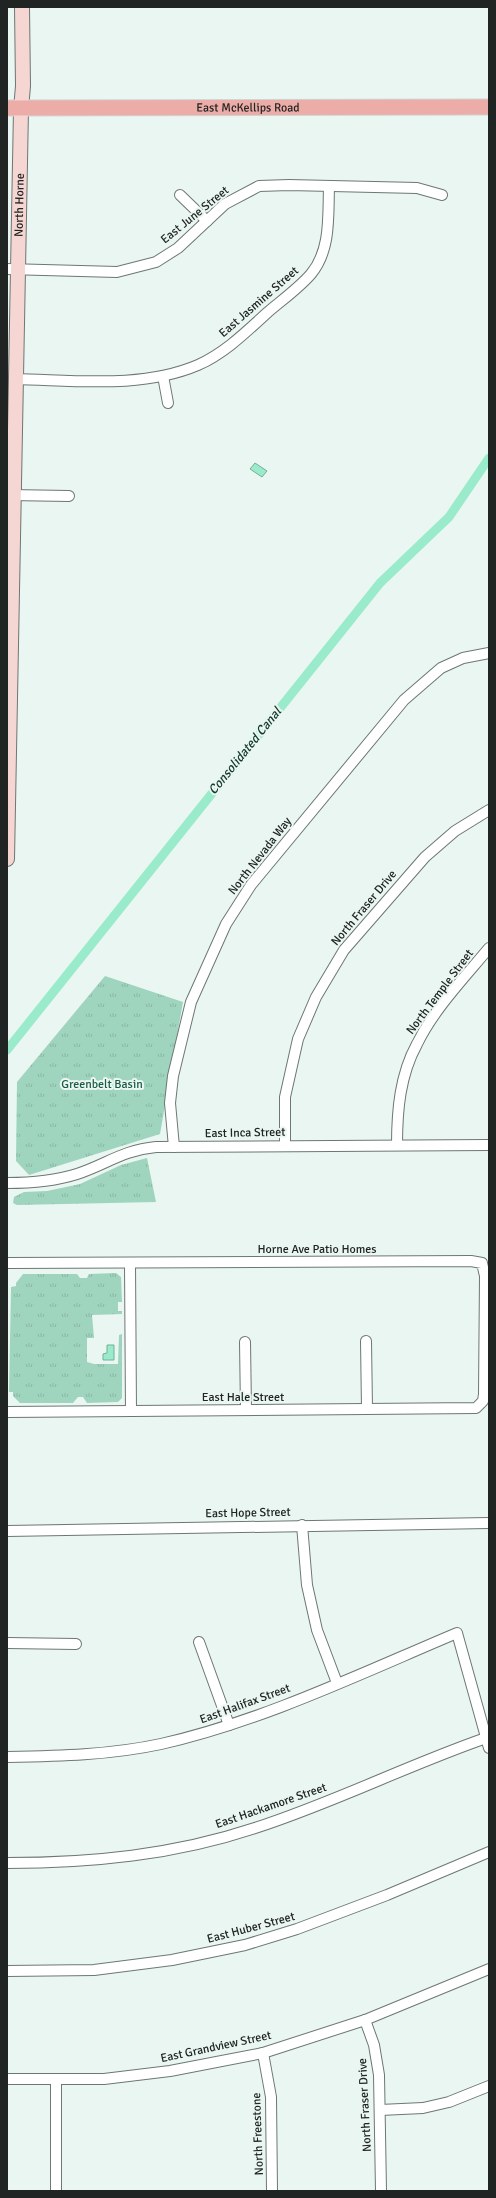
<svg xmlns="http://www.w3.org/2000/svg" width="496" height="2198" font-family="Signika,sans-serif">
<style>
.park{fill:url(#park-tufts)}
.water{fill:#99ebcb;stroke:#75af98}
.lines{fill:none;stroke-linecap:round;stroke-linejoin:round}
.canal{stroke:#99ebcb;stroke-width:9}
.street-casing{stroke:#6d7773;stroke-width:12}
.secondary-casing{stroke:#6d7773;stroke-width:16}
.primary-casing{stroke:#d2d3d3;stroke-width:17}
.street{stroke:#fff;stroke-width:10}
.secondary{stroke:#f6d6d3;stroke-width:14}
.primary{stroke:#ecaca7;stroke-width:15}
.labels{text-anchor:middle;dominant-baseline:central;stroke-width:4;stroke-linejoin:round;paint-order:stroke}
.street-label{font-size:12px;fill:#202422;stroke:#eaf6f1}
.park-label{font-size:12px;fill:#195a45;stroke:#eaf6f1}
.water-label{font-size:13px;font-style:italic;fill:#14392c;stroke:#eaf6f1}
</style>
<defs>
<pattern id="park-tufts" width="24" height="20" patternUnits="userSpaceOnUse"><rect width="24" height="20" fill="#9fd5bf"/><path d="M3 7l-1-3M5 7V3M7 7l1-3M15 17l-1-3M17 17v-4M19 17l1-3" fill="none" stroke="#89b7a4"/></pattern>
</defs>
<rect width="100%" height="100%" fill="#eaf6f1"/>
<g class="park">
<path d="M105 976 183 1002 160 1134 29 1175 16 1161 17 1082Z"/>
<path d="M147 1158 156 1202 17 1205 13 1203 14 1197 24 1192 47 1191 80 1184 121 1165Z"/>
<path d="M116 1273 121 1277 122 1302H118V1311H122V1314L92 1315 94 1338H87V1362L94 1364H118L119 1335 122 1334V1398L118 1402 87 1403 83 1397H78L73 1403H20L13 1396V1392H9L11 1287 16 1286V1283L23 1274H77L80 1278H87L89 1274Z"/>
</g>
<g class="water">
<path d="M255 463 267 471 262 477 250 469Z"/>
<path d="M107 1345H114V1360H103V1354L107 1353Z"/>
</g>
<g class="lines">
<path class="canal" d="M7 1050 380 583 449 517 489 458"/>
<g class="street-casing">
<g id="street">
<path d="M180 195 207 221"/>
<path d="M7 269 117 272 156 262 178 248 225 204 259 186 289 185 417 188 442 195"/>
<path d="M163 376 168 403"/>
<path d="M15 379C74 380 142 389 198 365 225 353 246 332 268 312 282 300 299 288 311 274 331 250 328 216 329 187"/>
<path d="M9 495 69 496"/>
<path d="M285 1145V1097L298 1039 316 997 344 950 425 857 455 831 489 810"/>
<path d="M397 1145C397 1110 400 1075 417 1044 434 1009 464 978 489 948"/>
<path d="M174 1147 170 1103 173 1076 191 1002 226 924 251 885 404 700 441 668 463 658 489 653"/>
<path d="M7 1183C31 1183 55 1181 77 1174 107 1164 123 1150 156 1147L489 1145"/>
<path d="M7 1263 471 1261 482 1263 485 1276 484 1394 483 1401 476 1408 7 1412"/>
<path d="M130 1264 131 1411"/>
<path d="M366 1341 367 1409"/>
<path d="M245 1342 246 1410"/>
<path d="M302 1525 307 1585 317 1630 337 1683"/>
<path d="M7 1531 489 1523"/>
<path d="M199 1642 229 1725"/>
<path d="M7 1643 76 1644"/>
<path d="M7 1757C59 1756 110 1755 161 1744 260 1722 362 1673 457 1633L489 1748"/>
<path d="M7 1863C91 1863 174 1855 255 1828 333 1803 408 1765 486 1738"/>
<path d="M7 1971 94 1970 172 1960 245 1945 297 1929 387 1895 489 1852"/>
<path d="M365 2020 374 2045 379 2075 381 2191"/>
<path d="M263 2053 271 2097 272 2191"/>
<path d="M7 2079H104L170 2071 263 2053 365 2020 489 1969"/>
<path d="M380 2110 423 2108 449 2102 489 2086"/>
<path d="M56 2191V2080"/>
</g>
</g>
<g class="secondary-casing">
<g id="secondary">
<path id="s1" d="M7 859 21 109 23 86 22 7"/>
</g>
</g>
<g class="primary-casing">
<g id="primary">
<path id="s2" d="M7 108 489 107"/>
</g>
</g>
<use href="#street" class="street"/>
<use href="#secondary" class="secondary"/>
<use href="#primary" class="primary"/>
</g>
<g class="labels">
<g class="street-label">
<text stroke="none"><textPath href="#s2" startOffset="241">East McKellips Road</textPath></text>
<text stroke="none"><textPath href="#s1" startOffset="654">North Horne</textPath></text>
<text transform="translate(195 215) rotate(-39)">East June Street</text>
<text transform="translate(259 302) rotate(-41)">East Jasmine Street</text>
<text transform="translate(260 856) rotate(-52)">North Nevada Way</text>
<text transform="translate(364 908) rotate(-50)">North Fraser Drive</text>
<text transform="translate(440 992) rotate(-53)">North Temple Street</text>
<text transform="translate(245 1133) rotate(-1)">East Inca Street</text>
<text x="317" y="1249">Horne Ave Patio Homes</text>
<text x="243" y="1397">East Hale Street</text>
<text transform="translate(248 1513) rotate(-1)">East Hope Street</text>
<text transform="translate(245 1704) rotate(-20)">East Halifax Street</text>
<text transform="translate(271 1806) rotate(-19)">East Hackamore Street</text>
<text transform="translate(251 1928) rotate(-15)">East Huber Street</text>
<text transform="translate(216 2047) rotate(-12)">East Grandview Street</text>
<text transform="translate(365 2105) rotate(-93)">North Fraser Drive</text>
<text transform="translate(258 2134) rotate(-92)">North Freestone</text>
</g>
<g class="park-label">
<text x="102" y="1084">Greenbelt Basin</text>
</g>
<g class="water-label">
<text transform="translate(245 751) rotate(-51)">Consolidated Canal</text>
</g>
</g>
<rect width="496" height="2198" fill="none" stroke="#202422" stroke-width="16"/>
</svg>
